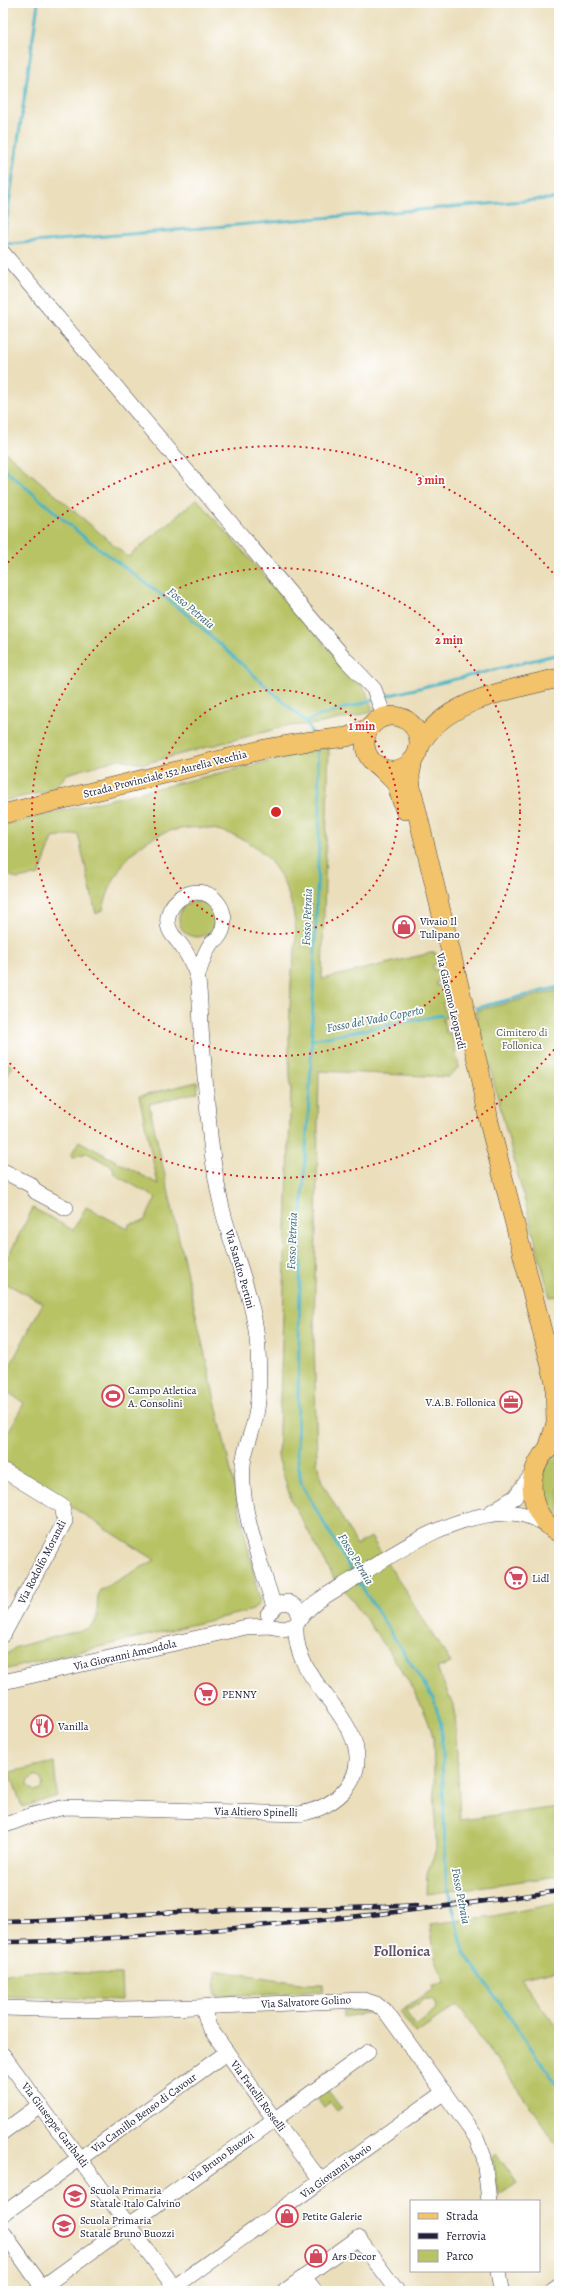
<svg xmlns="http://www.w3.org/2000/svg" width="562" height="2294" font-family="Alegreya,serif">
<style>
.green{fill:#b7c365;stroke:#6c7250;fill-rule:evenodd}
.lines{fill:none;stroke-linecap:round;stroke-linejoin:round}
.stream{stroke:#46b3c3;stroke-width:3}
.minor-casing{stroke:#403e4e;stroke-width:16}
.major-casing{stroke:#403e4e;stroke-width:20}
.minor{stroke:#fff;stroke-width:15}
.major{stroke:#f2c36a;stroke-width:19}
.rail-casing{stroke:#22223b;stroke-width:4.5}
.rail{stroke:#fff;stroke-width:3;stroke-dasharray:9;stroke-linecap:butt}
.ring{fill:none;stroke:#d62828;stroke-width:2;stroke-dasharray:2 4}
.labels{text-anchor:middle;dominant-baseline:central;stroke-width:3.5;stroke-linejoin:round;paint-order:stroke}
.street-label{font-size:11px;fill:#22223b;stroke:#fff}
.poi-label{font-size:11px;fill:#22223b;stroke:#fff;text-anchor:start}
.park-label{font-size:11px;fill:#565a4a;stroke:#fff}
.water-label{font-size:12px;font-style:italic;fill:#326378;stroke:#fff}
.district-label{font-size:15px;font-weight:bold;fill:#66516a;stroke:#fff}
.centre{fill:#d62828;stroke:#fff;stroke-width:2}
.ring-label{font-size:12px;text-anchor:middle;font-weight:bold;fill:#d62828;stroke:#fff;stroke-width:3.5;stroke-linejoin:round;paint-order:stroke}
</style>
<rect width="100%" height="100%" fill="#fff"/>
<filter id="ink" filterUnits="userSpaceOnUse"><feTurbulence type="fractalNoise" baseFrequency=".025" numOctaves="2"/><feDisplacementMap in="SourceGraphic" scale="8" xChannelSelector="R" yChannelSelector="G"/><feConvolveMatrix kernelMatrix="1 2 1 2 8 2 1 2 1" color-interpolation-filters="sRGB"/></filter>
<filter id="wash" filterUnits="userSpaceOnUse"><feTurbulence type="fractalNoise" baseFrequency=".012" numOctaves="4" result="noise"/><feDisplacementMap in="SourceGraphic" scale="16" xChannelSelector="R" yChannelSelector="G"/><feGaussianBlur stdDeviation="0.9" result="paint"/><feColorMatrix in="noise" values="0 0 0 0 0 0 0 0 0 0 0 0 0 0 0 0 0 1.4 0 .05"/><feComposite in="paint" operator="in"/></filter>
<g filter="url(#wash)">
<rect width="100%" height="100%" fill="#eadebb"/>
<g class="green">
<path d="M3 450 128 557 197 499 366 691 373 712 317 724 287 726 143 764 119 759 67 774 54 790 3 801Z"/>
<path d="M329 747 322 979 435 952 438 962 433 965 434 970 439 969 442 980 436 982 437 986H443L447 1001 442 1003 447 1017 443 1019 446 1033H451L459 1067 448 1077 319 1071 314 1338 317 1462 322 1482 357 1545 371 1537 451 1663 437 1668 455 1710 460 1820 559 1807V1876L426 1894 427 1873 436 1850 433 1737C422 1690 375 1633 347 1593L335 1580 291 1500 278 1457 291 1087C287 1052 290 1016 291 981 292 966 296 950 296 935 295 898 277 853 240 838 216 827 196 825 170 831 132 841 111 876 103 910L96 914 78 834 53 838 39 875 17 879 3 872V825Z"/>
<circle cx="197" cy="919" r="18"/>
<path d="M559 990V1305L556 1296 550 1297 475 1011Z"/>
<path d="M3 1060 12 1066 3 1083Z"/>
<path d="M197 1082 198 1092 149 1104 260 1602 253 1610 3 1670V1657L16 1647 89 1628C104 1617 93 1606 100 1590L155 1560 3 1463V1442L24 1403 3 1389V1379L43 1303 3 1282V1266L33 1208 73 1230 86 1207 128 1229 129 1224 144 1221 156 1198 114 1174 113 1167 87 1153 73 1157 71 1155 79 1141 158 1184 139 1096Z"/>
<path d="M559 1449V1522C546 1511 533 1490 542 1472 546 1464 554 1457 559 1449Z"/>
<path d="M54 1762 57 1796 22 1807 10 1772ZM34 1776 40 1778 43 1784 40 1789 35 1791 28 1785 29 1780Z"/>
<path d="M559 1903V1970L521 1978 559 2031V2147L457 2005 416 2034 400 2012 433 1989 432 1985 446 1983 435 1958 430 1924 493 1916ZM425 1999H431L435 2002 436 2010 416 2026 406 2012Z"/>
<path d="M215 1970 306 1984H323V1991L216 1996Z"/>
<path d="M23 1971 121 1974 122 2000 3 1996V1975Z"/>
<path d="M366 2010 374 2012 343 2017V2011Z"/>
<path d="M327 2089 341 2108 337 2111 330 2102 324 2107 317 2097Z"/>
<path d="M496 2153 517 2183 498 2196 493 2156Z"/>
</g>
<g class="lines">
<g class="stream">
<path d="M4 243 10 244 559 198"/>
<path d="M3 245 38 3"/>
<path d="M3 468 84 537 183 611 306 722 313 735"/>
<path d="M382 697 559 654"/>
<path d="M306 722 316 717 373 700"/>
<path d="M317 747 320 805 310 1085 301 1226 297 1454 301 1483 354 1575"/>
<path d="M476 1008 559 987"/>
<path d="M311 1040 442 1015"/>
<path d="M358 1581 434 1700 441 1724 446 1880 464 1952 559 2088"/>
</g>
</g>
</g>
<g filter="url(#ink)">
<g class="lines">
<g class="minor-casing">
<g id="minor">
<path d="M3 253 347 661 374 689 384 716"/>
<path d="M197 977C201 967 204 953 210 945 211 943 215 940 217 939 226 929 226 914 218 903 195 873 149 912 176 939 184 948 194 965 197 976 201 991 200 1024 202 1041 207 1097 209 1154 222 1208 234 1257 255 1298 258 1350 259 1371 260 1394 256 1415 253 1432 244 1448 243 1465 239 1509 262 1566 274 1607"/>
<path d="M3 1171 31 1185 36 1192 66 1208"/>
<path d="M3 1470 62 1506 65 1521 3 1635"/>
<path d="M491 1512 515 1497 533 1473"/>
<path d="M268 1614 278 1604 288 1602 297 1607 299 1618"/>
<path d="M3 1682 246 1627 269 1626 284 1629 296 1625C307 1604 332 1592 352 1580 399 1550 454 1512 512 1513 524 1513 536 1519 546 1524"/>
<path d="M3 1826 32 1815 65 1807 299 1814C338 1807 371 1777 351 1734 334 1696 293 1671 296 1625"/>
<path d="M203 2007 209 2027 274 2119 321 2181"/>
<path d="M3 2008 77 2010 170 2008 363 2000 376 2004 386 2012 476 2137 484 2157 489 2201"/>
<path d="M3 2055 177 2291"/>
<path d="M3 2132 40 2105"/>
<path d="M3 2214 226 2053"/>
<path d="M3 2232 45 2291"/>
<path d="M498 2271 501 2291"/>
<path d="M304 2277 315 2291"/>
<path d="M37 2291 368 2052"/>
<path d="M169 2291 444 2092"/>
<path d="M285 2291 358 2238 397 2291"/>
<path d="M552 2291 559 2286"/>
</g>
</g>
<g class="major-casing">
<g id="major">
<circle cx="392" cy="743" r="27"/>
<path d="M419 748C440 700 513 689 559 678"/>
<path d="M413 760 410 775 411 787 481 1077 489 1122 555 1382 556 1423 548 1449"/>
<path d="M381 768 396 783 405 810"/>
<path d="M3 814 265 749 304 742 347 737 369 728"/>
<path d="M557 1442C523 1463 524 1513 559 1533"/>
</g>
</g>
<use href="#minor" class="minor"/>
<use href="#major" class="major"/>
<g class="rail-casing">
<g id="rail">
<path d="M3 1922C69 1922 134 1913 200 1911 272 1908 344 1910 416 1905"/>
<path d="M3 1942C76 1942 150 1936 223 1929 335 1920 447 1907 559 1891"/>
</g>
</g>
<use href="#rail" class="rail"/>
</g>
</g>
<g class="ring">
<circle cx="276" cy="812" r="122"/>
<circle cx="276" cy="812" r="244"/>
<path d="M558 1045A366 366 0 0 1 4 1057M4 567A366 366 0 0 1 558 579"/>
</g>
<defs>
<g id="shop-ring" transform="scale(1.15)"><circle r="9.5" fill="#fff" stroke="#d1495b" stroke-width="1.5"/><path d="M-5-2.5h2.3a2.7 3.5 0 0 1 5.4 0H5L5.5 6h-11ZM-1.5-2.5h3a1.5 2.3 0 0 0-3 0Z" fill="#d1495b"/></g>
<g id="stadium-ring" transform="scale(1.15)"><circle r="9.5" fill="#fff" stroke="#d1495b" stroke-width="1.5"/><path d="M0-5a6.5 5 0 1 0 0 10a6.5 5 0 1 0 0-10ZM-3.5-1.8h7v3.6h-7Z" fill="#d1495b"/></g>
<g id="office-ring" transform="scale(1.15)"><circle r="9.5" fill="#fff" stroke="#d1495b" stroke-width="1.5"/><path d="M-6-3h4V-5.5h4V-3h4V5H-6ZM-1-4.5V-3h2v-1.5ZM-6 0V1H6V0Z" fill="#d1495b"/></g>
<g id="supermarket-ring" transform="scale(1.15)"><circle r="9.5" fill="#fff" stroke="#d1495b" stroke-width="1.5"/><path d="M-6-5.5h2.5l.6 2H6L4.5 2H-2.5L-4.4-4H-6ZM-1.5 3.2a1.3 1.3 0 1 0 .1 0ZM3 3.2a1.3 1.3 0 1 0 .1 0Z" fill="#d1495b"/></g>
<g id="restaurant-ring" transform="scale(1.15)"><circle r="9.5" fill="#fff" stroke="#d1495b" stroke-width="1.5"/><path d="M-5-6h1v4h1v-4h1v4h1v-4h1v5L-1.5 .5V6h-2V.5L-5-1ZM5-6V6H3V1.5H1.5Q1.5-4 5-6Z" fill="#d1495b"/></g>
<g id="school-ring" transform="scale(1.15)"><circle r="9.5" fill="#fff" stroke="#d1495b" stroke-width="1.5"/><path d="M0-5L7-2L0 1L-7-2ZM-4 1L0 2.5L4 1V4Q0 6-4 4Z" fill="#d1495b"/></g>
</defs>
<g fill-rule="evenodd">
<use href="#shop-ring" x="404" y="927"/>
<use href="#stadium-ring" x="113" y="1396"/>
<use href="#office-ring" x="511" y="1402"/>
<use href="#supermarket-ring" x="516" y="1578"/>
<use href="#supermarket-ring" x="206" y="1694"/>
<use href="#restaurant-ring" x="42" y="1726"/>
<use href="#school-ring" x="75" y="2196"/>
<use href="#shop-ring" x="287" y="2216"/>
<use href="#school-ring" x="64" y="2226"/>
<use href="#shop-ring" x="316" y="2256"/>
</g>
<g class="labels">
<g class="street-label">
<text transform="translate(165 774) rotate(-14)">Strada Provinciale 152 Aurelia Vecchia</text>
<text transform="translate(451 1001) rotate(77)">Via Giacomo Leopardi</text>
<text transform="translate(240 1269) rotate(74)">Via Sandro Pertini</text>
<text transform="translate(42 1562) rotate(-63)">Via Rodolfo Morandi</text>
<text transform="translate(125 1655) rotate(-13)">Via Giovanni Amendola</text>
<text transform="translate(256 1812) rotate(1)">Via Altiero Spinelli</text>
<text transform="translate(306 2002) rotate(-3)">Via Salvatore Golino</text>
<text transform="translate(258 2096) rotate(54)">Via Fratelli Rosselli</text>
<text transform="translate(144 2113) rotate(-36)">Via Camillo Benso di Cavour</text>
<text transform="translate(55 2125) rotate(53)">Via Giuseppe Garibaldi</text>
<text transform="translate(221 2157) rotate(-36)">Via Bruno Buozzi</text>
<text transform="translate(336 2171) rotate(-36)">Via Giovanni Bovio</text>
</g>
<g class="poi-label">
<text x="420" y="921">Vivaio Il<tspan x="420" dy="13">Tulipano</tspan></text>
<text x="128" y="1390">Campo Atletica<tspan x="128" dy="13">A. Consolini</tspan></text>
<text x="496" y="1402" text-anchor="end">V.A.B. Follonica</text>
<text x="532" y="1578">Lidl</text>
<text x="222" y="1694">PENNY</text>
<text x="58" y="1726">Vanilla</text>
<text x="90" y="2190">Scuola Primaria<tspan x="90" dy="13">Statale Italo Calvino</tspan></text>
<text x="302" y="2216">Petite Galerie</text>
<text x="80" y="2220">Scuola Primaria<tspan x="80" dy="13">Statale Bruno Buozzi</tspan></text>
<text x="332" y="2256">Ars Decor</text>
</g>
<g class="park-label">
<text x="522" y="1032">Cimitero di<tspan x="522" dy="13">Follonica</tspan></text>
</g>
<g class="water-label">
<text transform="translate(191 608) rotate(40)">Fosso Petraia</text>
<text transform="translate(307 917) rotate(-88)">Fosso Petraia</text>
<text transform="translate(375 1019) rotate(-11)">Fosso del Vado Coperto</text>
<text transform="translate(292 1241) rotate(-88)">Fosso Petraia</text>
<text transform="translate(356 1559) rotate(59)">Fosso Petraia</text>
<text transform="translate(461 1896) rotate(79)">Fosso Petraia</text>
</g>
<g class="district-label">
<text x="402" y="1951">Follonica</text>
</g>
</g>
<circle cx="276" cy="812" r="6" class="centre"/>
<g class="ring-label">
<text x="431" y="484">3 min</text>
<text x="449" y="644">2 min</text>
<text x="362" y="730">1 min</text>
</g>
<rect width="562" height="2294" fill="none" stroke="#fff" stroke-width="16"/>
<rect x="410" y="2200" width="130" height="72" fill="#ffffff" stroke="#a7a7b1"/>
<rect x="418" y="2213" width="20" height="6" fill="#f2c36a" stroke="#a7a7b1"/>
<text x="446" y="2220" font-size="12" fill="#22223b">Strada</text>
<rect x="418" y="2233" width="20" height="6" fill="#22223b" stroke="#a7a7b1"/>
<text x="446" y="2240" font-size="12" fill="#22223b">Ferrovia</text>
<rect x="418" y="2250" width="20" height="12" fill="#b7c365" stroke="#a7a7b1"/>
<text x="446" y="2260" font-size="12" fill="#22223b">Parco</text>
</svg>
